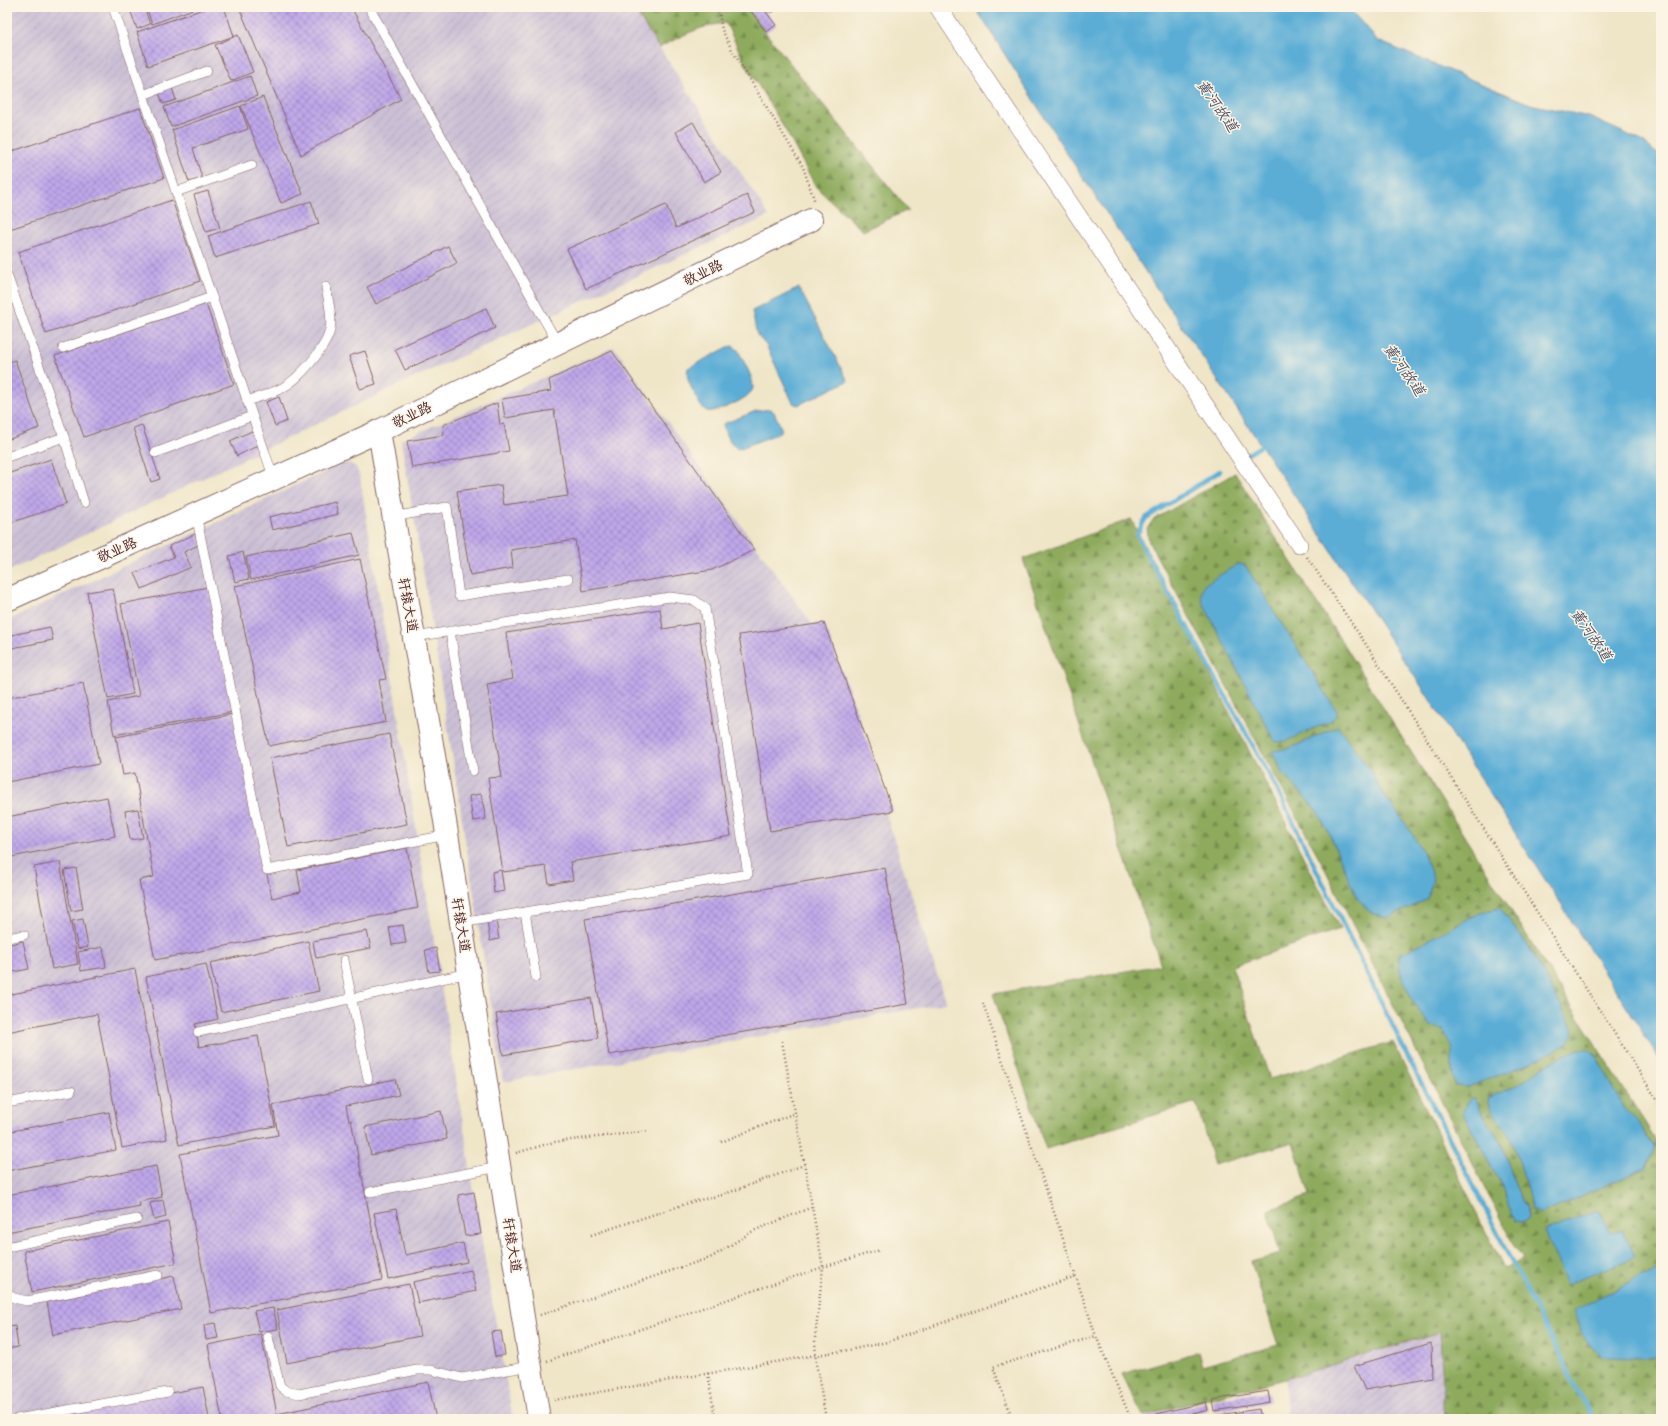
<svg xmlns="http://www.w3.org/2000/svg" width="1668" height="1426" font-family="Caveat,'LXGW WenKai TC',sans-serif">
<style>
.industrial{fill:url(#industrial-furrows)}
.forest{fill:url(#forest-firs);stroke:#6c6544}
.water{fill:#5badd6;stroke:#526680}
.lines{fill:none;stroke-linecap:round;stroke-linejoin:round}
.stream{stroke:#5badd6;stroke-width:4.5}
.building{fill:url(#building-cross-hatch)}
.service-casing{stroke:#846462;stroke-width:10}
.minor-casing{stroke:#846462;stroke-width:18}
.tertiary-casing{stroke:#846462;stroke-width:24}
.path{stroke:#846462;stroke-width:2.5;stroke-dasharray:1 3;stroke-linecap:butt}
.service{stroke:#fff;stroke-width:9}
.minor{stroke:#fff;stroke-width:17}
.tertiary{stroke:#fff;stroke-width:22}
.labels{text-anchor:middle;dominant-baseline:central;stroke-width:3;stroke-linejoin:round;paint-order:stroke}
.street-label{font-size:14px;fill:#4a1f2b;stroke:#fcf5e5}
.water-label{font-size:15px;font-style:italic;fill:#505167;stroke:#fcf5e5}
</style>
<defs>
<pattern id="industrial-furrows" width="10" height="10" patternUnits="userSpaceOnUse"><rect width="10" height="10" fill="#cbbfd5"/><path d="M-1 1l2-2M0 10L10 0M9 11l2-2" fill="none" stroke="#b0a4b7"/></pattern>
<pattern id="forest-firs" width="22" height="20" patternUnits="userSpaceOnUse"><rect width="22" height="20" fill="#8eab5d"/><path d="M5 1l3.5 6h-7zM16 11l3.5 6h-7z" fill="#768b4d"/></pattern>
<pattern id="building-cross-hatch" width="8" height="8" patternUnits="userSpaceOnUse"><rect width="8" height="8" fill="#bfa7ea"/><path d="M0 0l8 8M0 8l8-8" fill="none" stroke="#9d87be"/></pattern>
</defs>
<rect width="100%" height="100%" fill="#fcf5e5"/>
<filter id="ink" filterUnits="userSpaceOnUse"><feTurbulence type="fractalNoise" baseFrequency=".025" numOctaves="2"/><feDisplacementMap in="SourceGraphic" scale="8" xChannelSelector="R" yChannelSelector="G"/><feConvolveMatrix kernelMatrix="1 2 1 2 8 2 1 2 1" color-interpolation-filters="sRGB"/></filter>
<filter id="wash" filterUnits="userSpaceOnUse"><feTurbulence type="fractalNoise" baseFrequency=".012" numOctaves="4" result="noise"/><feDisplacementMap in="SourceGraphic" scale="16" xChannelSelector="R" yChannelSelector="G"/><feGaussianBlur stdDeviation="0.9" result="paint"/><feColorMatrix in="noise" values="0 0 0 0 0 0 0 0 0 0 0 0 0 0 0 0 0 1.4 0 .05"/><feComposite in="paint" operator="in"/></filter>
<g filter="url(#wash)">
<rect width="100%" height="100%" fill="#efe5c7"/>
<g class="industrial">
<path d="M7 7H633L769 216 394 387 7 572Z"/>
<path d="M614 347 821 637 886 814 946 1003 503 1082 431 619 401 440Z"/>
<path d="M349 463 356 467 360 477 485 1261 513 1419H7V621L341 464Z"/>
<path d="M1440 1332 1445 1419H1287L1285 1379Z"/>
</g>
<g class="forest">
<path d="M633 7H747L769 37 908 210 863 231 816 187 786 131 746 65 726 23C701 25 681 36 659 48Z"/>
<path d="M1235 473 1661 1148V1419H1445L1440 1332 1292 1377 1143 1416 1122 1374 1198 1352 1202 1366 1278 1345 1251 1262 1280 1254 1268 1210 1310 1196 1293 1142 1214 1165 1196 1102 1046 1149 993 994 1161 965 1023 559 1131 519 1340 929 1232 966 1270 1079 1393 1042 1504 1269 1523 1258 1511 1240 1322 863 1149 542 1147 529 1153 520Z"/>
</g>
<g class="water">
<path d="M975 7H1348L1378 41 1530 104 1589 117 1642 141 1661 157V1061L1425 692 1068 155Z"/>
<path d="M799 288 848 381 798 405 793 403 766 345 757 335 752 311Z"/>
<path d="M733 346 738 350C742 360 753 375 753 387 754 397 716 414 707 411 700 408 697 398 693 391 689 383 686 377 688 368L728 347Z"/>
<path d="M770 409 774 412 782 430 777 434 738 449C730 444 724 434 723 424L756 411Z"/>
<path d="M1238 564 1245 565 1338 713 1331 721 1286 741 1276 742 1271 735 1202 601 1201 593 1204 585Z"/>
<path d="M1338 726 1370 770 1383 794 1408 827 1423 852 1433 878 1428 899 1387 918 1371 913 1357 898 1330 835 1317 811 1283 773 1272 751 1291 748Z"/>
<path d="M1500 908 1530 948 1570 1023 1574 1034 1567 1044 1530 1063 1468 1087 1456 1086 1452 1071V1049L1443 1030 1429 1025C1415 1003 1398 983 1399 955L1481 912Z"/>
<path d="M1578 1050H1589L1596 1056 1625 1109 1639 1123 1654 1146 1653 1155 1645 1168 1540 1214 1531 1209C1527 1184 1519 1158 1509 1135 1502 1122 1490 1113 1488 1098 1498 1093 1509 1090 1519 1084 1540 1071 1553 1057 1578 1050Z"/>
<path d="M1475 1097 1484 1118 1499 1138 1521 1200 1527 1211 1528 1218 1522 1222 1515 1221 1505 1192 1463 1113 1466 1103 1470 1098Z"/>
<path d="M1598 1211 1611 1233 1623 1230 1635 1257 1567 1285 1545 1231Z"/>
<path d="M1661 1267V1353L1652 1358 1602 1357 1583 1336 1573 1311Z"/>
</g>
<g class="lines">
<g class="stream">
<path d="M1243 457 1266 443"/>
<path d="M1220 471 1146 518 1137 534 1143 547 1276 787 1405 1051 1592 1419"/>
</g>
</g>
<g id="blocks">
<g class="building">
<path d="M129 7H144L150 24 137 29Z"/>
<path d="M146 7H192L193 9 152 24Z"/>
<path d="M209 7H224L234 36 148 66 137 32Z"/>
<path d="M239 7H351L401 99 301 155Z"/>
<path d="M748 7H762L776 25 766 32Z"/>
<path d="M238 35 253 72 231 81 215 45Z"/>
<path d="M250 76 257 96 171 127 164 107Z"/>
<path d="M172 88 176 100 163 104 159 93Z"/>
<path d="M263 97 303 194 281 203 241 106Z"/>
<path d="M240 106 248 129 193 148 202 178 189 182 172 130Z"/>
<path d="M140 108 164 178 10 229 7 219V153Z"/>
<path d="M693 122 721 172 704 182 676 132Z"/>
<path d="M208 191 220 228 206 232 194 195Z"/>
<path d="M747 195 755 212 586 289 567 249 666 205 676 228Z"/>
<path d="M172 200 200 281 46 334 18 252Z"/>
<path d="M311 201 319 224 215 258 208 236Z"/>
<path d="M448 246 457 263 376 304 367 287Z"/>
<path d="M206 304 234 384 84 437 55 356Z"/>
<path d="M486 308 495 328 405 370 395 349Z"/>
<path d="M365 351 376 384 360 389 349 356Z"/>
<path d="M612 351 754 550 712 570 583 591 575 540 511 550 513 568 470 575 457 491 501 485 504 505 568 496 554 410 505 418 502 399 551 391 549 380Z"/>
<path d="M15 360 39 428 7 440V363Z"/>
<path d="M279 397 287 421 275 426 266 402Z"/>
<path d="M497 403 500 425 504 424 509 451 412 468 407 441 444 435 443 425Z"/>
<path d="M142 425 160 479 151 482 133 428Z"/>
<path d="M254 430 261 444 237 456 230 441Z"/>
<path d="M51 459 66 504 7 524V474Z"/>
<path d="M335 502 338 514 272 530 269 517Z"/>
<path d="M353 533 359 555 251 580 246 557Z"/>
<path d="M195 534 200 544 184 552 191 567 142 589 135 573 174 557 169 546Z"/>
<path d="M243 552 249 579 235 582 229 556Z"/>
<path d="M360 559 386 679 379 680 386 722 269 746 235 586Z"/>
<path d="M208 587 233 712 114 735 108 702 139 696 121 604Z"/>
<path d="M113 588 133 694 108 699 87 592Z"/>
<path d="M660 609 663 629 698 623 731 836 570 862 573 880 549 884 546 866 503 872 488 778 502 777 487 684 513 679 506 633Z"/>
<path d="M824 623 893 811 770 831 739 635Z"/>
<path d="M50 627 53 640 7 649V636Z"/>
<path d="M83 683 99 764 7 782V698Z"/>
<path d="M233 714 272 898 301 892 297 870 407 848 418 908 155 960 139 880 154 877 135 773 123 775 116 737Z"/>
<path d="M389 734 407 824 288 847 270 758Z"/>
<path d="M481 794 486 819 473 821 469 796Z"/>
<path d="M107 797 115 836 7 858V817Z"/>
<path d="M138 809 143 838 130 840 125 811Z"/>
<path d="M60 862 78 964 52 969 34 867Z"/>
<path d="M76 868 83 909 71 911 64 870Z"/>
<path d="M885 868 908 1004 609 1055 585 919Z"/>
<path d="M501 870 504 891 494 893 492 872Z"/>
<path d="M83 919 88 947 78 949 72 921Z"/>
<path d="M496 920 499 939 490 941 487 922Z"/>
<path d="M403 925 406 943 392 945 389 927Z"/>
<path d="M367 931 371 948 316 958 313 941Z"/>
<path d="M23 941 29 969 7 973V945Z"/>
<path d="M308 941 319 991 221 1012 210 963Z"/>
<path d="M103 947 106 967 81 971 78 952Z"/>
<path d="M436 948 440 971 429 972 425 950Z"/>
<path d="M206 964 218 1019 195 1024 199 1047 258 1036 275 1126 179 1145 146 977Z"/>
<path d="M135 969 167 1139 122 1148 97 1014 7 1032V995Z"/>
<path d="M591 998 598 1038 503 1055 496 1014Z"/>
<path d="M395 1079 399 1095 346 1106 349 1121 351 1120 382 1280 211 1313 180 1154 278 1135 273 1105Z"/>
<path d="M441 1111 447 1139 371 1155 365 1127Z"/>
<path d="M109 1112 116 1150 7 1171V1132Z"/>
<path d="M156 1166 162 1197 139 1202 140 1206 7 1232V1195Z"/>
<path d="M474 1192 481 1234 465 1236 458 1195Z"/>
<path d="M163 1200 166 1217 154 1220 150 1203Z"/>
<path d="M396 1209 405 1255 463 1243 467 1262 388 1279 374 1213Z"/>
<path d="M168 1222 176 1263 32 1292 24 1251Z"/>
<path d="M471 1270 476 1291 418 1303 413 1282Z"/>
<path d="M174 1276 181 1309 53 1335 47 1302Z"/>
<path d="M409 1284 420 1336 287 1363 277 1310Z"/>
<path d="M273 1308 278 1329 259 1332 254 1311Z"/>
<path d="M215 1323 218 1338 206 1340 204 1325Z"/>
<path d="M15 1326 18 1347 7 1349V1327Z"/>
<path d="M501 1331 505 1355 495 1357 491 1332Z"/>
<path d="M261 1334 277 1414 428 1382 436 1419H222L208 1345Z"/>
<path d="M1431 1343 1432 1378 1365 1390 1354 1366Z"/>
<path d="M203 1387 209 1418 40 1419V1418Z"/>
<path d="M1268 1391 1270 1402 1214 1411 1212 1400Z"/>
<path d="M1206 1402 1208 1410 1174 1419H1144V1417Z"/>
<path d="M1259 1409 1261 1418 1212 1419 1211 1416Z"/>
</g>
</g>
</g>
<g filter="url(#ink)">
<use href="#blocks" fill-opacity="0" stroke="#846462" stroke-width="1"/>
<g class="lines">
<g class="service-casing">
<g id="service">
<path d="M113 7 274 479"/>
<path d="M369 7 558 344"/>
<path d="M770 8 772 7"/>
<path d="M143 95 207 71"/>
<path d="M176 192 252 165"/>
<path d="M7 275 64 437 7 457"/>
<path d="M63 348 212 297"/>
<path d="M247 401C258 397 271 394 282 388 298 380 326 348 330 330 333 317 328 300 326 287"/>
<path d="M64 437 84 503"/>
<path d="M155 453 252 416"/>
<path d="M196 514 267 870 447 835"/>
<path d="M393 517 447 507 459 596 568 579"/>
<path d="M450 631 473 771"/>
<path d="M414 637 670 597 694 600 705 608 748 874 461 923"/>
<path d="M525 912 536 977"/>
<path d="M7 938 24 935"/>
<path d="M344 960 368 1079"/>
<path d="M198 1032 469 973"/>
<path d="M7 1103 71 1091"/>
<path d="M370 1192 499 1167"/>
<path d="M7 1247 137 1219"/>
<path d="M7 1293 14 1298 27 1301 158 1275"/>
<path d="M268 1337 280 1386 286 1391 299 1394 417 1370H431L462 1378 531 1366"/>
<path d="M17 1419 168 1392"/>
</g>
</g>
<g class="minor-casing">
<path id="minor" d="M938 7 1299 545"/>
</g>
<g class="tertiary-casing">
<g id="tertiary">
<path d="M379 431 445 821 539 1419"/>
<path d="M7 600 379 431 811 220"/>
</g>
</g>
<g class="path">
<path d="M718 7 722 30 732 50 803 167 815 202"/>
<path d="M1307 557 1365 643 1661 1106"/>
<path d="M983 1003 1096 1336"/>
<path d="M782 1041 823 1267 815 1338 816 1363 826 1419"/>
<path d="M721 1142 795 1113"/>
<path d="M516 1153 554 1142 649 1131"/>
<path d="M591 1235 695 1201 722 1195 804 1165"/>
<path d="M540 1315 712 1257 753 1231 812 1207"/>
<path d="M547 1361 823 1267 880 1250"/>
<path d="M708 1373 715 1419"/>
<path d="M554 1400 816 1355 849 1350 887 1342 1076 1276"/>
<path d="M988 1419 1010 1412 993 1367 1096 1336 1131 1419"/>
</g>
<use href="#service" class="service"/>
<use href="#minor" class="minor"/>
<use href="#tertiary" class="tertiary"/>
</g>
</g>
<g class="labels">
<g class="street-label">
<text transform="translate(703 273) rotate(-26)">敬业路</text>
<text transform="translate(412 415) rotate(-26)">敬业路</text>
<text transform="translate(117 550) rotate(-24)">敬业路</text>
<text transform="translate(408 605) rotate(80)">轩辕大道</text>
<text transform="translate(461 925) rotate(81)">轩辕大道</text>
<text transform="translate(512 1245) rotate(81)">轩辕大道</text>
</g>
<g class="water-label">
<text transform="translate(1217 106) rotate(55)">黄河故道</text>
<text transform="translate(1404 370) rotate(55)">黄河故道</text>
<text transform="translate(1591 635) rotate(55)">黄河故道</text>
</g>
</g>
<rect width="1668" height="1426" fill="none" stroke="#fcf5e5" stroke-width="24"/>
</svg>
